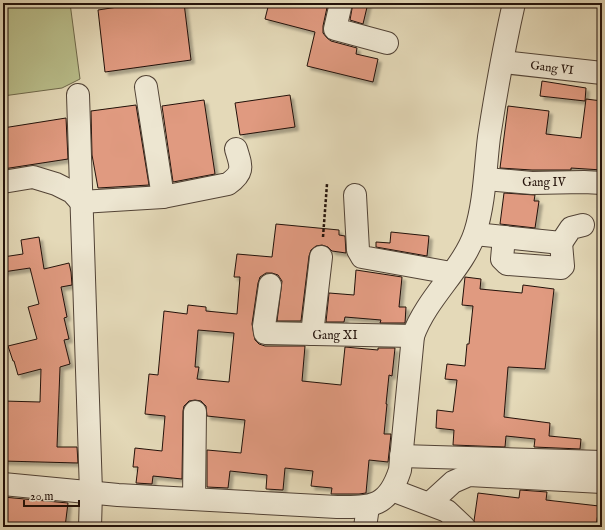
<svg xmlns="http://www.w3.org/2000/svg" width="605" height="530" font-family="'IM FELL English',serif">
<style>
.green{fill:#b9be8b;stroke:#6e684a}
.building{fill:#e09a80;stroke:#22110a;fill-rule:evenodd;filter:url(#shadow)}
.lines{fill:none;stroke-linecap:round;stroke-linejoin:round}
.minor-casing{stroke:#524336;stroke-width:24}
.path{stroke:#22110a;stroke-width:2.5;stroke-dasharray:3 2;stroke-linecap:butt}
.minor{stroke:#ede6d1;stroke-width:22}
.labels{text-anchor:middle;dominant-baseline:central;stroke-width:3;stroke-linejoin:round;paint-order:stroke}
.street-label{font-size:12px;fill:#22110a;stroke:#ede6d1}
</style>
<defs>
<filter id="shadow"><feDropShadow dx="3.5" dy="3.5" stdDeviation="1" flood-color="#0004"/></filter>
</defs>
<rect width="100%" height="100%" fill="#e4d9b8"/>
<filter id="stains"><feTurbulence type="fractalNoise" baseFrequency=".005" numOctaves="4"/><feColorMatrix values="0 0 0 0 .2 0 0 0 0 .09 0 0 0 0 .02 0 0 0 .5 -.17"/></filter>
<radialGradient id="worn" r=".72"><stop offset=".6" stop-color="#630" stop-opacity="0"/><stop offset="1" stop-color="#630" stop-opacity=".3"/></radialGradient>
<path class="green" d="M3 3H70L80 79 62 88 3 96Z"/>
<g class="building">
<path d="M144 3H184L191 60 105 72 98 10Z"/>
<path d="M269 3H328L323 26V33L327 38 331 41 357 48 356 54 378 59 373 82 307 66 315 32 265 19Z"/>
<path d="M353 3H368L363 24 350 20Z"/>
<path d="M542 81 586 88 585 101 540 96Z"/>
<path d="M290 95 295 127 240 135 235 103Z"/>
<path d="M586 99 602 101 598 144 602 145V170L571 168V170H532L500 168 508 106 549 111 546 134 581 138Z"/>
<path d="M204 100 215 174 173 182 162 106Z"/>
<path d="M136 105 149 185 98 188 92 155 91 111Z"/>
<path d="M66 118 68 159 3 169V128Z"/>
<path d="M504 193 535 195 534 201H539L535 228 500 224Z"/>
<path d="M276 224 339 230V235L345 236 346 253 332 251 328 247 322 245 316 246 311 250 309 256 301 321H277L282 281 278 275 272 273H266L260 277 258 283 252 324 255 340 259 344 265 346H305L302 381 341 385 345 347 378 350V348H395L392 376 389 375 386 404H387L384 434H391L388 462 369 460 366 493 359 494H331L332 488 311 486 313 471 285 468 283 490 266 489 267 475 230 471 228 488 207 487V450L241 453 245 420 207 416 206 406 201 401 195 400 189 401 184 406 183 411 182 479 153 476 152 484 136 483 138 467H133L135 448 162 451 165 416 145 414 149 374 158 375 164 311 187 314 188 305 206 307V311L237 314 240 277H234L237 254 272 257ZM198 330 234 333 229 382 197 379 199 367H195Z"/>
<path d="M391 232 429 236 427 256 376 247V242L390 243Z"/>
<path d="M39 237 44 269 69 263 71 272 72 285 61 287 67 317 64 318 69 339 64 340 70 364 60 367 57 447H77L78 463 3 461V401L40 402 41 369 18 375 14 361H13L8 346 37 339 28 307 39 304 30 268 3 272V257L23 254 21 240Z"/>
<path d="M356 270 402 277 399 307H406L405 323H380L381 320 345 317 344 322H326L329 293 354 295Z"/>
<path d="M465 277 481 279 480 289 522 293 523 285 554 289 545 369 508 367 504 417 550 423 549 436 581 439 580 449 534 447 535 439 506 436 505 447 453 445 454 430 436 428 437 410 453 412 457 380 445 379 447 364 465 366 467 344H469L473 306 462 305Z"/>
<path d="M520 490 547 492 546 500 599 506 596 527H501L476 524 474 521 478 493 519 498Z"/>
<path d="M3 497 68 503 65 527H3Z"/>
</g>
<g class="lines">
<g class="minor-casing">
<g id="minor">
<path d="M341 3 335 29 387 43"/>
<path d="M503 62 602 73"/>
<path d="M146 87 163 197"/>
<path d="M78 95 91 492 90 527"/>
<path d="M486 179 532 183 584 182 602 183"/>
<path d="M3 182 33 177 56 184 72 192 81 202"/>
<path d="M355 195 358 250 362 257 451 273"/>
<path d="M81 202 163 197 228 184C245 172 241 166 236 149"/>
<path d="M475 234 561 243 571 228 583 225"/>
<path d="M504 237 502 259 507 264 561 268 563 266 561 243"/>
<path d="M270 285 264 326 265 333 413 336"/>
<path d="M312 334 321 257"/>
<path d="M401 456 602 462"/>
<path d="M3 484 118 495 337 507C373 507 388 507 400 470L413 336C427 297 463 269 475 233 485 201 485 169 489 137 496 92 504 47 514 3"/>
<path d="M392 490 447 511 464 527"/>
<path d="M194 499 195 412"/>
<path d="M430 503 453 482 469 475 602 482"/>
<path d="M365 527 368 507"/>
</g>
</g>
<path class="path" d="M323 237 327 184"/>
<use href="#minor" class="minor"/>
</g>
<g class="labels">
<g class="street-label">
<text transform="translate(552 68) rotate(7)">Gang VI</text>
<text x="544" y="182">Gang IV</text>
<text x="335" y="335">Gang XI</text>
</g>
</g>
<rect width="605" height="530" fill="none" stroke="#e4d9b8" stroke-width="16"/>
<rect x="4" y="4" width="597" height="522" fill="none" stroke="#22110a" stroke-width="2"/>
<rect x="8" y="8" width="589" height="514" fill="none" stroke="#22110a"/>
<path d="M24 500v6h55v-6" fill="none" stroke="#22110a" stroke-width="2"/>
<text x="30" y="500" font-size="12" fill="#22110a" stroke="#ede6d1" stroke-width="3" paint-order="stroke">20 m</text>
<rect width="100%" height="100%" filter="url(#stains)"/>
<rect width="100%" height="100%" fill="url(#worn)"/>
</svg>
